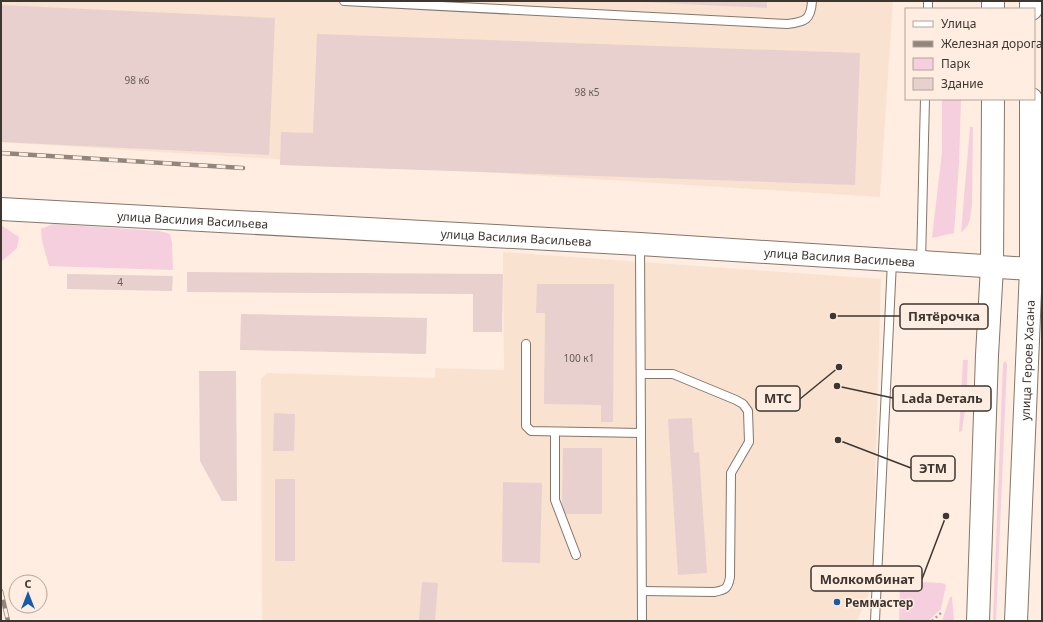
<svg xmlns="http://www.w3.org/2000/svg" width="1043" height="622" font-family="'Noto Sans',sans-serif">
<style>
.built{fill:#fae2d0}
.green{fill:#f5cfdd}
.building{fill:#e7d0cd}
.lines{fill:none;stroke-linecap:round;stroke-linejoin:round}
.lane-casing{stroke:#85766a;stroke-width:10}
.secondary-casing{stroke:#85766a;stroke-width:24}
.primary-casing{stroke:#85766a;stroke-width:24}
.path{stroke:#b0a399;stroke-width:2.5;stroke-dasharray:2 3;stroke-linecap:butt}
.lane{stroke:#fff;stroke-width:8}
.secondary{stroke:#fff;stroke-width:22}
.primary{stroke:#fff;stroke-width:22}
.rail-casing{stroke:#91867d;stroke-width:4.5}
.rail{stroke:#feede0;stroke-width:3;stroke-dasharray:9;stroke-linecap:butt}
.poi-dot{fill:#175bab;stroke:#feede0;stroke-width:1.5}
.labels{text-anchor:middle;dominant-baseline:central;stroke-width:3;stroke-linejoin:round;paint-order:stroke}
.number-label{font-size:10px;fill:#685c58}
.street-label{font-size:12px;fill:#3d3631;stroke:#feede0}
.poi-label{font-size:12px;font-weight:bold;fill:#3d3631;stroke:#feede0;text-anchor:start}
.leader{fill:none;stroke:#3d3631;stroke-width:1.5}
.callout-dot{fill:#3d3631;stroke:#feede0;stroke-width:1.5}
.callout{fill:#feede0;stroke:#3d3631;stroke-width:1.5}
.callout-label{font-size:13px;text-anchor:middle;font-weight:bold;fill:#3d3631}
</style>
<rect width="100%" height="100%" fill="#feede0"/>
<g class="built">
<path d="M1 1H893L880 197 1 142Z"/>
<path d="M503 252 881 279 872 586 857 621H262L261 379 267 373 435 378V368L504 370Z"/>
</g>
<g class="green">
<path d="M942 99H961L959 163 954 233 932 238 942 152Z"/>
<path d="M970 127H973L972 204 970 219 968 225 961 233Z"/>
<path d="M53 224 159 231 170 234 172 243 173 270 49 266 42 241 41 229Z"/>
<path d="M1 225 19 237 17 248 1 262Z"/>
<path d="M963 360H968L966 401 962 431 959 432Z"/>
<path d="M1005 361 1007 364 996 621H993L1003 364Z"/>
<path d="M900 581 942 583 946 585 941 609 928 621H899Z"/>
<path d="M950 597H952L954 621H942Z"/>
</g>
<g class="building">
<path d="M641 1H767V8L641 2Z"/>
<path d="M1 5 275 18 269 155 1 142Z"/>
<path d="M317 34 860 53 855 185 280 165 281 132 313 133Z"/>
<path d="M187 272 503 274 502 332H473V294L187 292Z"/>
<path d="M67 274 173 276 172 291 67 289Z"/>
<path d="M537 284H614L613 422H601V405L544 404 545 313H536Z"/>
<path d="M241 314 427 318 426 354 240 350Z"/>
<path d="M199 371H236L237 501H222L200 461Z"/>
<path d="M274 413 295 414 294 451H273Z"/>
<path d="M692 418 694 453 699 452 707 573 678 575 668 419Z"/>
<path d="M563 448H602V514H562Z"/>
<rect x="275" y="479" width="20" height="82"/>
<path d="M503 482 542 483 540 563 502 562Z"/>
<path d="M422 582 438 583 435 621H419Z"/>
</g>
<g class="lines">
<g class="lane-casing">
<g id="lane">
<path d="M344 1 787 24C805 22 811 20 812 1"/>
<path d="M928 9V1"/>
<path d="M640 246 642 621"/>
<path d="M921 262 925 99"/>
<path d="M526 344V426L531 431 641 433"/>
<path d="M641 374H673L736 400 743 404 748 411 749 442 731 473 730 577C728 589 725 590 714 592L642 591"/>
<path d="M555 432V500L576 555"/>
<path d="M875 621 892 261"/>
</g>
</g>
<g class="secondary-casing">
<g id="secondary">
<path id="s1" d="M1 209 640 244 1031 269"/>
</g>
</g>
<g class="primary-casing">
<g id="primary">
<path d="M1031 1V9"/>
<path d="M993 9V1"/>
<path d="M978 621 987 355 992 267 993 99"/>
<path id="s2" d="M1016 621 1031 269V99"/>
</g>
</g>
<path class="path" d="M932 621 942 612"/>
<use href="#lane" class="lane"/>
<use href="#secondary" class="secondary"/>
<use href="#primary" class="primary"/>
<g class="rail-casing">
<g id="rail">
<path d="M1 153 243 168"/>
<path d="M1 591 8 621"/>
</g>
</g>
<use href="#rail" class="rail"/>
</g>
<circle class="poi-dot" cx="837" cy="602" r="4"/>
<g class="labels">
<g class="number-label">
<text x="137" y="80">98 к6</text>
<text x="587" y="92">98 к5</text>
<text x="120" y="282">4</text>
<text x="579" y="358">100 к1</text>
</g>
<g class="street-label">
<text stroke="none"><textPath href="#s1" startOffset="192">улица Василия Васильева</textPath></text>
<text stroke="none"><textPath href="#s1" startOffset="516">улица Василия Васильева</textPath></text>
<text stroke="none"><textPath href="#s1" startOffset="840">улица Василия Васильева</textPath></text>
<text stroke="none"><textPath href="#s2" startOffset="261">улица Героев Хасана</textPath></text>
</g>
<g class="poi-label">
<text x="845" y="602">Реммастер</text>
</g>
</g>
<path class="leader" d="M833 316L900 316M837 386L893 398M839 367L800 399M838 440L911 468M946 516L922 579"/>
<g class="callout-dot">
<circle cx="833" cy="316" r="4"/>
<circle cx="837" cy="386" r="4"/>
<circle cx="839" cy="367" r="4"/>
<circle cx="838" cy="440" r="4"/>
<circle cx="946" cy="516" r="4"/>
</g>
<g class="callout">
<rect x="900" y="304" width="88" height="25" rx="4"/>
<rect x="893" y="386" width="98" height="25" rx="4"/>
<rect x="756" y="386" width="44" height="25" rx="4"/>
<rect x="911" y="456" width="44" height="25" rx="4"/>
<rect x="811" y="566" width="111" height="25" rx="4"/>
</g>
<g class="callout-label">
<text x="944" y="321">Пятёрочка</text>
<text x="942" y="403">Lada Dеталь</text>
<text x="778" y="403">МТС</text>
<text x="933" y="473">ЭТМ</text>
<text x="867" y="584">Молкомбинат</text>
</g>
<rect width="1043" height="622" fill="none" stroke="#3d3631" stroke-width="4"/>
<rect x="905" y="8" width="130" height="92" fill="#feede0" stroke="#b1a49a"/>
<rect x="913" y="21" width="20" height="6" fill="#ffffff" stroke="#b1a49a"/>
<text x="941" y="28" font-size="12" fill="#3d3631">Улица</text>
<rect x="913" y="41" width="20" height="6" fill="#91867d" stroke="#b1a49a"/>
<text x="941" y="48" font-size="12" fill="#3d3631">Железная дорога</text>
<rect x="913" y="58" width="20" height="12" fill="#f5cfdd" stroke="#b1a49a"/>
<text x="941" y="68" font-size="12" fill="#3d3631">Парк</text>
<rect x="913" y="78" width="20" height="12" fill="#e7d0cd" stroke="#b1a49a"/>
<text x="941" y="88" font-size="12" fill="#3d3631">Здание</text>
<g transform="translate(28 594)"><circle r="19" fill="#feede0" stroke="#b1a49a"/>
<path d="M0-3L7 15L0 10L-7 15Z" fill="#175bab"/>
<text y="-6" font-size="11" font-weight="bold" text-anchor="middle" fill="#3d3631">С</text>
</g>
</svg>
